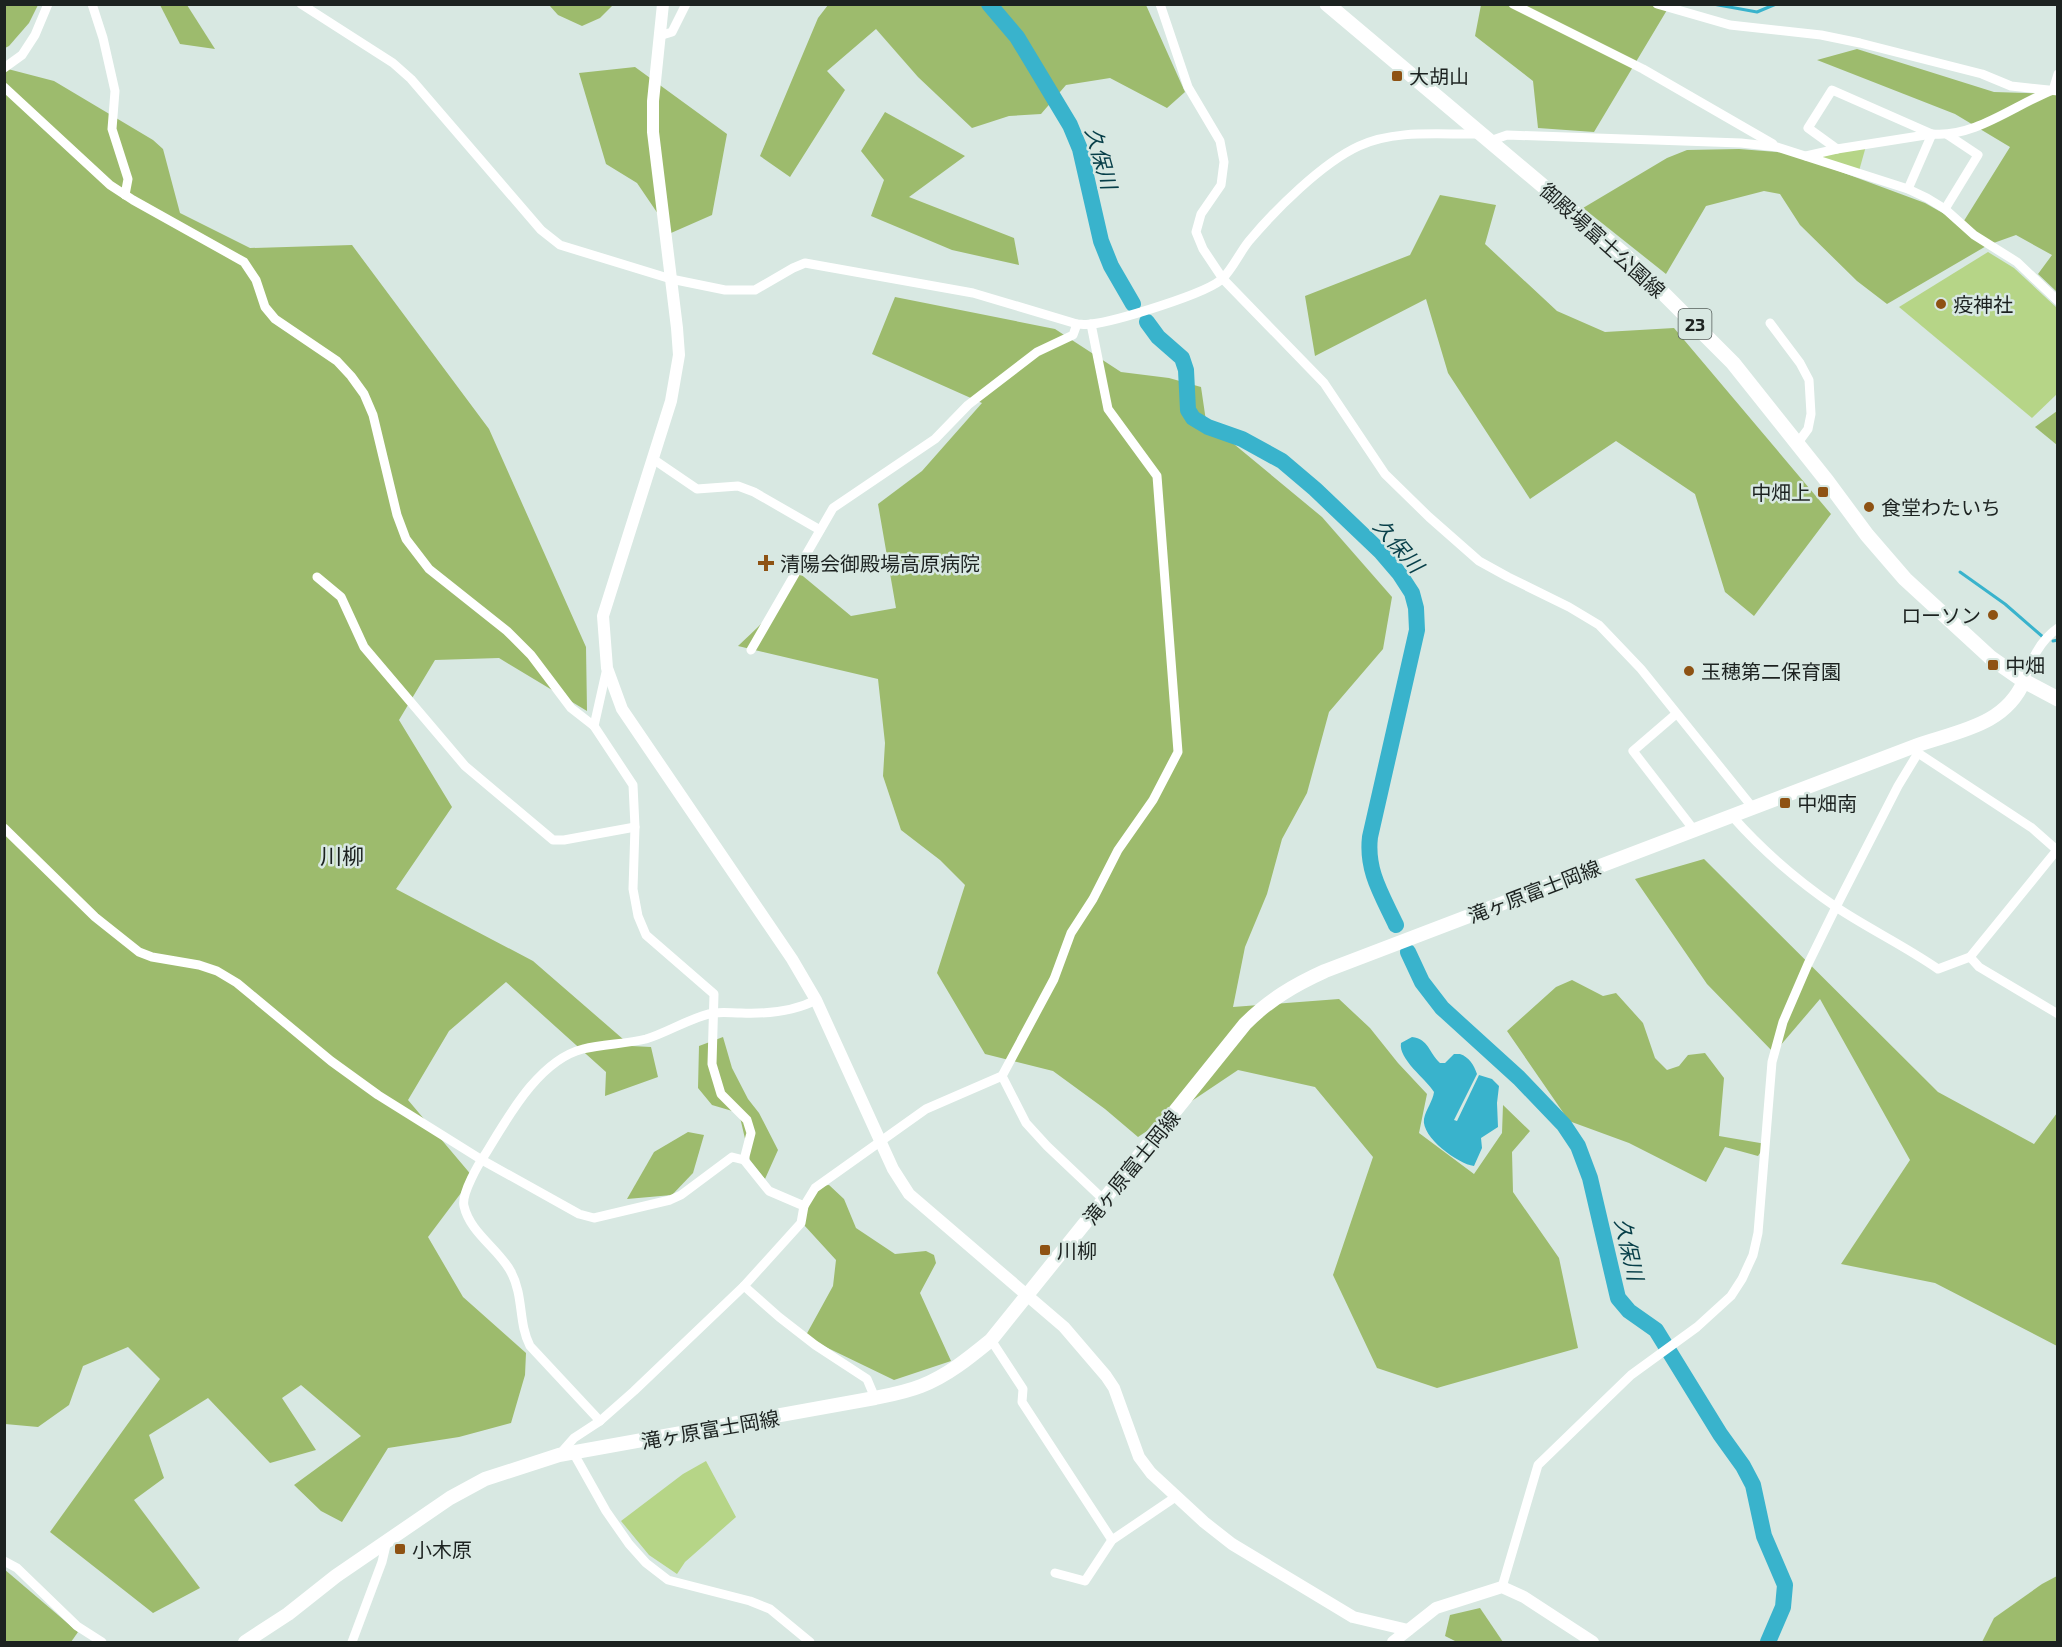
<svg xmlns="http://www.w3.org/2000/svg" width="2062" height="1647" font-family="'Exo 2','Noto Sans JP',sans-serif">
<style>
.green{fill:#b6d587}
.forest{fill:#9dbb6d}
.water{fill:#39b3cc}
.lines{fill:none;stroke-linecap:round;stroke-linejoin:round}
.stream{stroke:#39b3cc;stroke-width:3}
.river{stroke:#39b3cc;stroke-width:16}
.minor{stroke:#fff;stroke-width:9}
.tertiary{stroke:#fff;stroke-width:12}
.secondary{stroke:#fff;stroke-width:14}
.primary{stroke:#fff;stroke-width:15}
.poi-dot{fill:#8e5213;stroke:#d8e8e2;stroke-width:2}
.labels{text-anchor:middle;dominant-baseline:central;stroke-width:5;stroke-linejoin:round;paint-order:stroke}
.shield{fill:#d8e8e2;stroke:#545d5a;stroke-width:1.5}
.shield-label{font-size:18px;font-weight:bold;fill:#1c2220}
.poi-label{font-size:20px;fill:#1c2220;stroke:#d8e8e2;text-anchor:start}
.street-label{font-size:20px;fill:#1c2220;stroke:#d8e8e2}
.water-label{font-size:21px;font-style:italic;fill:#063e48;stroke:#d8e8e2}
.quarter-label{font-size:22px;fill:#1c2220;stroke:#d8e8e2}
</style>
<rect width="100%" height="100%" fill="#d8e8e2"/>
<g class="green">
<path d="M1866 146 1859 171 1813 157Z"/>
<path d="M1988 252 2014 268 2057 308V394L2032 418 1899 307Z"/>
<path d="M706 1461 736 1517 685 1562 677 1574 649 1555 621 1521 683 1474Z"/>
</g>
<g class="forest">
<path d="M5 4 38 5 29 23 9 46 5 48Z"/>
<path d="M160 5H187L215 49 180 44Z"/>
<path d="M549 5H613L600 18 582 26 558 15Z"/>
<path d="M828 5H1146L1185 92 1167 108 1110 78 1066 85 1041 114 1009 116 972 128 918 77 876 29 827 71 845 90 790 177 760 156 818 18Z"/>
<path d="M1481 5H1670L1594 132 1538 128 1533 81 1475 36Z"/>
<path d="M1857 49 1994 92 2057 94V292L2038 274 2052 255 2016 235 1988 245 1887 304 1857 281 1800 225 1780 194 1764 191 1706 206 1666 274 1583 208 1667 158 1687 150 1739 149 1790 153 1925 203 1962 224 2010 147 1955 114 1817 60Z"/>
<path d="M635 67 727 134 712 215 671 233 637 183 606 164 579 73Z"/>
<path d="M4 68 54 81 153 140 163 149 180 213 250 248 352 245 489 429 586 647 587 711 499 658 435 660 399 720 452 807 396 889 533 961 631 1046 651 1047 658 1077 605 1096 606 1072 506 982 449 1031 408 1100 473 1177 428 1237 463 1297 526 1353 525 1375 511 1423 459 1437 388 1448 342 1522 321 1511 294 1485 361 1436 301 1385 282 1398 316 1450 270 1463 208 1398 149 1435 164 1478 134 1500 200 1588 153 1613 50 1532 160 1379 128 1347 83 1366 69 1405 38 1427 5 1424Z"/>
<path d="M885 112 965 156 909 197 1014 238 1019 265 952 250 871 216 884 180 861 151Z"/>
<path d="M1440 195 1496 205 1485 244 1557 311 1605 332 1674 328 1831 514 1754 616 1725 592 1695 494 1616 441 1530 499 1448 373 1426 299 1315 356 1305 296 1410 255Z"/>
<path d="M895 297 1055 329 1121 372 1169 378 1201 387 1206 421 1322 517 1392 597 1383 649 1329 712 1307 793 1282 839 1267 894 1245 947 1233 1007 1339 999 1370 1028 1398 1063 1427 1094 1419 1133 1474 1174 1502 1133 1503 1105 1530 1131 1512 1152 1513 1192 1559 1258 1578 1348 1437 1388 1377 1368 1333 1275 1373 1157 1315 1087 1238 1070 1138 1137 1105 1109 1053 1071 985 1054 937 973 965 885 940 860 901 830 883 776 885 743 878 679 738 646C762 623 788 603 792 567L851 616 896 608 878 504 922 471 982 403 872 354Z"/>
<path d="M2057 411V445L2035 427Z"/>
<path d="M1704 859 1938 1092 2034 1144 2057 1113V1346L1935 1283 1841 1264 1910 1160 1820 999 1774 1053 1707 984 1635 879Z"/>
<path d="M1572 980 1603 996 1616 993 1643 1023 1655 1058 1667 1070 1679 1066 1688 1055 1705 1053 1724 1078 1719 1136 1766 1144 1758 1156 1725 1147 1706 1182 1629 1143 1569 1121 1507 1031 1556 987Z"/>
<path d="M723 1037 732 1068 748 1099 759 1113 778 1150 765 1179 750 1160 739 1113 712 1105 698 1088 699 1046Z"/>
<path d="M688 1132 704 1135 693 1173 672 1195 627 1199 654 1152Z"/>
<path d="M829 1185 844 1199 856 1228 895 1254 926 1251 934 1255 936 1263 920 1293 951 1361 894 1380 805 1337 833 1286 836 1260 804 1225 805 1205 818 1186Z"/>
<path d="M4 1569 78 1632 71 1642H5Z"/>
<path d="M2057 1576V1642H1982L1994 1618 2042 1584Z"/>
<path d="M1480 1608 1503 1642H1457L1445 1636 1450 1615Z"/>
</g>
<path class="water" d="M1412 1037C1429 1039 1429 1053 1440 1063H1445L1454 1054H1460C1469 1057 1474 1065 1477 1074L1454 1120 1457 1121 1479 1075 1492 1079 1499 1086 1497 1103 1498 1127 1481 1138 1482 1148 1474 1166C1458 1164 1421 1137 1424 1119 1426 1109 1433 1101 1434 1092 1426 1079 1398 1059 1401 1043Z"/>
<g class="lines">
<g class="stream">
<path d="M1713 4 1757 12 1776 4"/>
<path d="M1960 572 2005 604 2043 637"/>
<path d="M2053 641 2058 640"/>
</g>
<g class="river">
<path d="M989 4 1017 37 1070 125 1080 149 1101 241 1111 266 1133 304"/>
<path d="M1147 322 1158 337 1182 358 1186 370 1188 410 1193 418 1208 427 1242 439 1282 461 1315 489 1381 552 1399 573 1412 593 1416 608 1417 630 1370 837C1366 871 1382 895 1396 925"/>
<path d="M1408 952 1422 982 1442 1008 1519 1078 1564 1125 1578 1146 1590 1178 1618 1298 1629 1311 1656 1330 1720 1434 1743 1466 1753 1485 1764 1536 1785 1585 1783 1607 1768 1642"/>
</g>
<g class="minor">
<path d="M92 4 103 38 115 91 112 129 128 179 125 195"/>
<path d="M301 4 393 63 411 79 541 230 560 245 671 279 725 290H755L793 268 805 263 973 293 1077 324C1081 324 1086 325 1091 324 1113 322 1210 293 1223 278 1233 268 1240 252 1249 241 1275 210 1322 163 1359 146 1396 129 1441 135 1480 134"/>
<path d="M1160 4 1188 87 1220 141 1224 162 1221 185 1201 214 1196 232 1203 249 1223 279 1324 383 1385 474 1429 517 1479 561 1508 577 1569 607 1599 625 1641 669 1753 808"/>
<path d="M1513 4 1643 69 1773 144"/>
<path d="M1657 4 1730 25 1821 35 1860 43 1982 74 2011 86 2058 91"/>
<path d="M659 36 672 32 686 4"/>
<path d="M4 68 22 55 35 35 48 4"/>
<path d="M4 87 110 185 133 200 244 262 256 280 265 307 275 319 337 361 351 376 364 394 373 415 397 515 406 539 429 569 507 631 531 655 571 708 594 726 633 785 635 827 633 889 638 916 646 935 714 994 712 1064 721 1094 747 1120 751 1133 744 1160"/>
<path d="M1490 141 1507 135 1741 143 1777 147 1908 189 1927 198 1945 209 1974 235 2017 262 2058 301"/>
<path d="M1837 149 1808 128 1832 90 1932 134 1908 189"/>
<path d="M1806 156 1837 149 1932 134C1975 138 2014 105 2053 90L2058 74"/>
<path d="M1945 209 1978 155 1948 135"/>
<path d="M1770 323 1800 363 1809 380 1811 414 1808 429 1797 444"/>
<path d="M653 459 697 489 738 486 754 492 820 530"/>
<path d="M317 577 341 597 364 647 465 766 553 840H564L635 827"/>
<path d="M751 650 833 508 935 439 968 405 1037 352 1073 335 1077 324"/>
<path d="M2024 681C2031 661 2039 641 2058 628"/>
<path d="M1676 714 1633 751 1694 830"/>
<path d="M594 726 607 668"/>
<path d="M1916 749 1918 753 2032 828 2058 851"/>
<path d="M1732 816C1762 850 1798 881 1836 907 1869 929 1905 946 1938 969L1970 957 2057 850"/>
<path d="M4 828 95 917 139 952 152 957 199 965 217 971 237 983 331 1061 378 1095 482 1160 579 1214 594 1218 670 1200 681 1195 732 1157 744 1160 769 1191 804 1206"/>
<path d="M1970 957 1979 967 2058 1014"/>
<path d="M1002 1076 1026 1123 1047 1146 1104 1200"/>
<path d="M744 1286 779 1317 815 1345 867 1379 875 1398"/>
<path d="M991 1340 1023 1389 1022 1402 1112 1540"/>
<path d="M600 1421 530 1346C518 1323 524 1296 511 1272 499 1249 470 1233 464 1206 461 1194 479 1163 486 1153 508 1117 539 1060 583 1049 604 1044 626 1044 646 1039 667 1033 693 1016 714 1013 723 1012 732 1013 741 1013 766 1014 793 1012 816 1000"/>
<path d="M574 1454 606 1511 629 1544 646 1563 668 1580 750 1601 770 1609 810 1642"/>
<path d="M559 1455 574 1438 600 1421 634 1391 744 1286 801 1223 804 1206 815 1188 926 1109 1002 1076 1054 979 1071 933 1093 899 1118 850 1153 800 1178 752 1157 476 1108 409 1091 324"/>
<path d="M4 1561 17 1568 77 1626 102 1642"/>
<path d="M1055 1573 1085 1581 1112 1540 1177 1496"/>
<path d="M1502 1587 1538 1465 1631 1375 1697 1327 1731 1296 1742 1279 1753 1255 1758 1233 1772 1062 1783 1022 1808 964 1836 907 1898 786 1918 753"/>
<path d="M352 1642 382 1562 387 1541"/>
</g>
<g class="tertiary">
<path d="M663 4 653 101V132L677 328 679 355 671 401 603 616 607 668 622 709 792 959 816 1000 893 1169 909 1194 1064 1327 1106 1376 1114 1388 1139 1457 1151 1473 1204 1522 1232 1544 1353 1617 1408 1630"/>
<path d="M1393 1642 1436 1608 1502 1587 1524 1597 1593 1642"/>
</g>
<path class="secondary" d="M245 1642 288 1614 336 1576 450 1498 485 1479 559 1455 875 1398C890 1395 906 1392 921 1386 947 1376 969 1358 991 1340L1245 1024C1269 1000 1294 985 1325 971L1915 746C1957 731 2005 726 2024 681"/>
<path class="primary" d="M1327 4 1626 256 1733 363 1827 481 1867 535 1905 579 1991 658 2024 681 2058 699"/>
</g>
<g class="poi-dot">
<rect x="1391" y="70" width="12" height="12" rx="3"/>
<circle cx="1941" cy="304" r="6"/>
<rect x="1817" y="486" width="12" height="12" rx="3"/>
<circle cx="1869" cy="507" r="6"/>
<path d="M763 554h6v6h6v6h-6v6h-6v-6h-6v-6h6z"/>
<circle cx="1993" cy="615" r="6"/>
<rect x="1987" y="659" width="12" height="12" rx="3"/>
<circle cx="1689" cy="671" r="6"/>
<rect x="1779" y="797" width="12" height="12" rx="3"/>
<rect x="1039" y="1244" width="12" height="12" rx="3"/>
<rect x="394" y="1543" width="12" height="12" rx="3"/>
</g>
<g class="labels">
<rect class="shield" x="1678.5" y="309" width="33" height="30" rx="4.5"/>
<g class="shield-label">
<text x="1695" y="324">23</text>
</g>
<g class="poi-label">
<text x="1409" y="76">大胡山</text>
<text x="1953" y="304">疫神社</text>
<text x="1811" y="492" text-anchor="end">中畑上</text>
<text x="1881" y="507">食堂わたいち</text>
<text x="780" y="563">清陽会御殿場高原病院</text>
<text x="1981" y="615" text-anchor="end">ローソン</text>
<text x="2005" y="665">中畑</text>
<text x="1701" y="671">玉穂第二保育園</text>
<text x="1797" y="803">中畑南</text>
<text x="1057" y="1250">川柳</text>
<text x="412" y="1549">小木原</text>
</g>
<g class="street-label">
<text transform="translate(1603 240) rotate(42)">御殿場富士公園線</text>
<text transform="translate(1534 891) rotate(-21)">滝ヶ原富士岡線</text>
<text transform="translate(1131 1167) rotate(-51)">滝ヶ原富士岡線</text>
<text transform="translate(710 1429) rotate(-10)">滝ヶ原富士岡線</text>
</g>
<g class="water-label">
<text transform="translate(1102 158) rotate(74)">久保川</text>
<text transform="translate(1399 545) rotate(49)">久保川</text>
<text transform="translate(1630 1249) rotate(77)">久保川</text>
</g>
<g class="quarter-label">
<text x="342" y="855">川柳</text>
</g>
</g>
<rect width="2062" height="1647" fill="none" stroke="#1c2220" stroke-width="12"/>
</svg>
